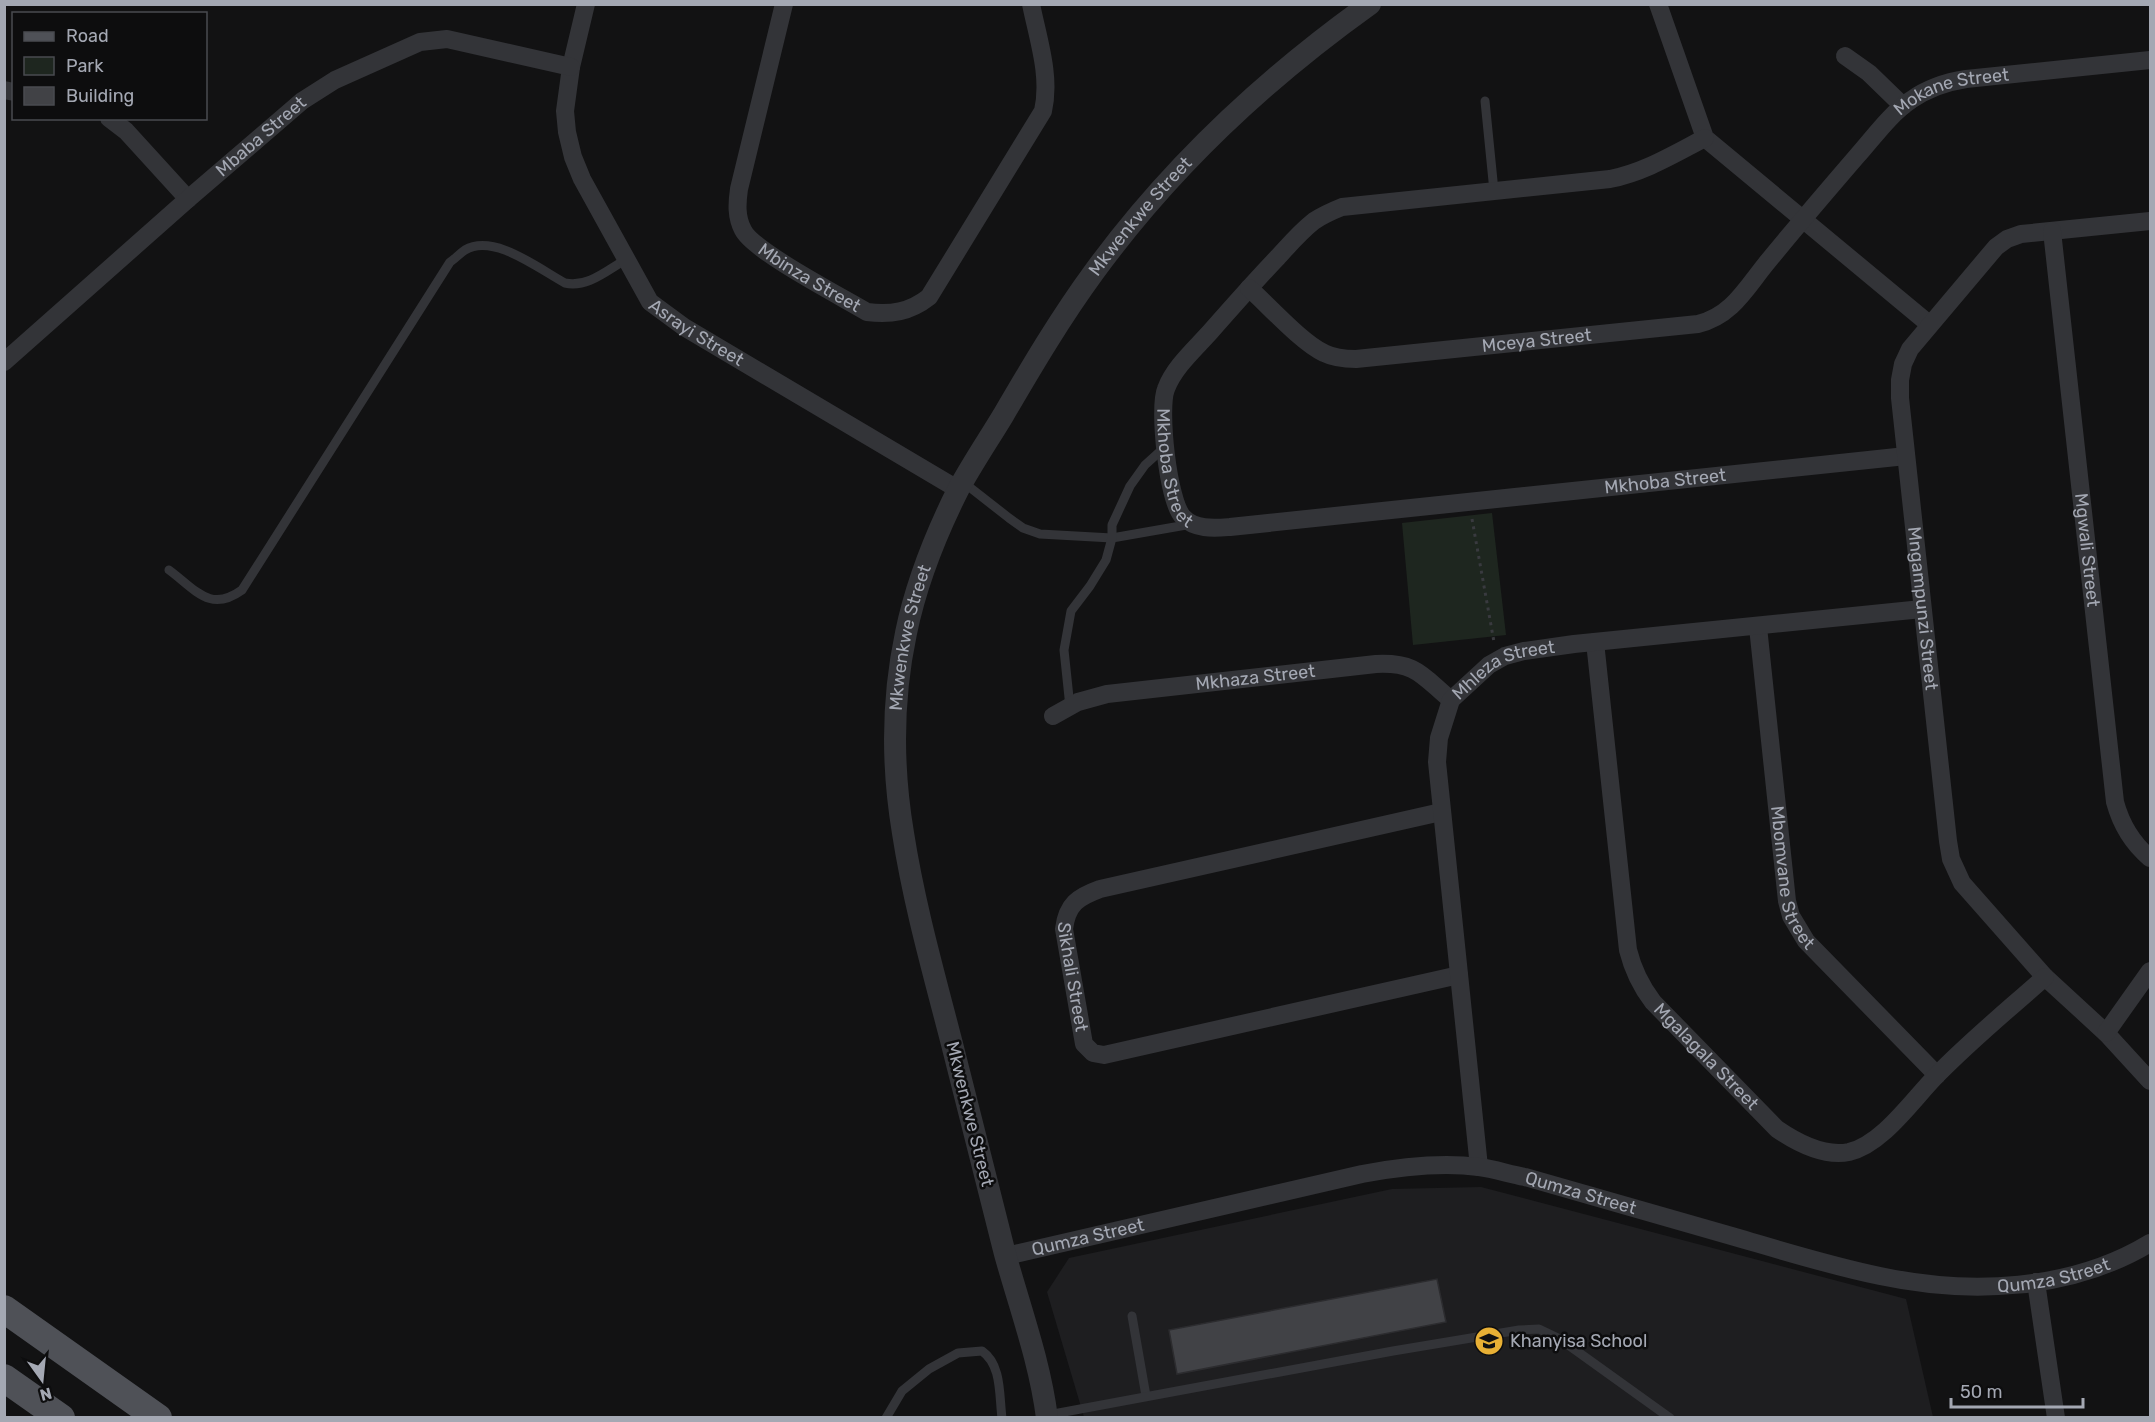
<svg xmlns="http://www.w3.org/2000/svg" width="2155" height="1422" font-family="Rubik,sans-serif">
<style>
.built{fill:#1e1e20}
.green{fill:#1e261f}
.building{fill:#414246;stroke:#2c2c2f;stroke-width:1.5}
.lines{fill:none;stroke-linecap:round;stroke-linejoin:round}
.path{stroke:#393a3f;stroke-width:3;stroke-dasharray:3 4.5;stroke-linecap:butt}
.service{stroke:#333438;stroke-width:9}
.minor{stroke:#333438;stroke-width:18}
.tertiary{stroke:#333438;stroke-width:22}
.primary{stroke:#4f5157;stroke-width:28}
.labels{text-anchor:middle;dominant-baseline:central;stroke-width:5;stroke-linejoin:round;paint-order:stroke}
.street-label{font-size:18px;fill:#a4a8b3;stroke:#0d0d0e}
.poi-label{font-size:18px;fill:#a4a8b3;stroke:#0d0d0e;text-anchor:start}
</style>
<rect width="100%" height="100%" fill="#121213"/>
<path class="built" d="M1481 1187 1906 1299 1933 1417H1084L1047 1292 1069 1258 1392 1189Z"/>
<path class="green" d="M1492 513 1506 635 1413 645 1402 523Z"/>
<path class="building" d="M1437 1279 1446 1322 1177 1374 1169 1330Z"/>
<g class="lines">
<path class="path" d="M1472 519 1494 642"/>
<g class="service">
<path d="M1485 101 1494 191"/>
<path d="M963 482 1009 518 1023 528 1040 534 1112 538 1192 524"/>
<path d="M169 570C196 590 210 613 242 590L450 262C455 259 459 254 465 250 494 233 539 269 565 283 587 288 606 271 625 260"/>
<path d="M1070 707 1064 650 1071 611 1090 586 1106 560 1112 538V525L1130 486 1145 465 1166 446"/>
<path d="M1132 1316 1146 1396"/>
<path d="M1048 1415 1393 1351 1519 1330 1539 1329 1560 1339 1670 1418"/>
<path d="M886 1418 902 1391 929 1369 958 1353 982 1351C1002 1365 999 1395 1002 1418"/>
</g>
<g class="minor">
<path id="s1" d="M586 4 571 67 565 111 567 132 573 157 582 179 650 302 684 327 959 490"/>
<path id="s2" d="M784 4 739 189C737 203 736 217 743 230 753 251 842 297 867 312 891 315 910 312 929 297L1043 111C1051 76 1038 39 1031 4"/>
<path d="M1658 4 1705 138 1929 324"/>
<path d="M1845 56 1869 73 1903 106"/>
<path d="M4 90 14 92"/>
<path d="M109 118 126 131 188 199"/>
<path id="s3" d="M1705 138C1674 154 1645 172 1610 179L1342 207C1332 211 1323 215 1314 221 1300 232 1289 245 1278 257 1255 281 1233 306 1211 331 1196 348 1174 367 1166 389 1158 408 1168 502 1183 517 1195 530 1215 528 1230 527L1906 456"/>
<path id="s4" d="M2150 221 2021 234 2007 239 1996 247 1910 349 1903 364 1900 380V398L1948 841 1951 859 1962 883 2045 977 2106 1033 2150 1081"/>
<path id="s5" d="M2052 231 2115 802C2121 824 2132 843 2150 858"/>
<path id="s6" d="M1249 288C1268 305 1302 343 1324 353 1334 358 1345 359 1356 359L1698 324C1731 316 1745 290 1765 265 1795 228 1826 192 1857 156 1874 137 1890 114 1911 100 1928 88 1946 82 1966 79L2150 60"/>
<path id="s7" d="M4 362 188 199 302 101 335 80 420 42 447 39 571 67"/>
<path id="s8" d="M1758 627 1787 901 1791 916 1806 941 1937 1075"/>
<path id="s9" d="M1595 642 1628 950C1633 970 1640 985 1653 1002L1777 1129C1796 1142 1824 1157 1849 1152 1883 1144 1913 1099 1937 1075 1971 1040 2009 1009 2045 977"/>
<path id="s10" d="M1053 716 1078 702 1107 694 1376 664C1417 662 1422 676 1451 700"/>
<path id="s11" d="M1441 812 1100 889C1078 897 1067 904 1064 929L1084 1044 1093 1053 1104 1055 1459 975"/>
<path d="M2106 1033 2150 971"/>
<path id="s12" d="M1479 1167 1437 762 1439 738 1451 700 1489 665 1505 656 1524 651 1574 644 1922 609"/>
<path id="s13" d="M1006 1256 1362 1174C1399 1167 1440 1162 1479 1167 1494 1169 1509 1174 1525 1177 1595 1197 1665 1217 1735 1237 1783 1251 1831 1266 1880 1276 1969 1295 2071 1291 2150 1243"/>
<path d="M2036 1282 2056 1418"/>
</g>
<path class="tertiary" id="s14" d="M1047 1418C1040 1362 1020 1308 1005 1254 987 1184 970 1114 952 1044 934 974 914 904 903 833 892 767 892 699 906 633 916 584 936 534 958 490 972 464 989 439 1004 414 1032 366 1061 317 1094 272 1170 168 1265 79 1370 4"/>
<g class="primary">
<path d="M4 1309 158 1418"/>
<path d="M4 1378 61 1418"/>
</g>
</g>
<defs>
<g id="school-disc" transform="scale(1.5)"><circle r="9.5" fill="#e8b035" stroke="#0d0d0e"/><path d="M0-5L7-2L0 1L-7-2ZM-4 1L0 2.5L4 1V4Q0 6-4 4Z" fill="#111"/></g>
</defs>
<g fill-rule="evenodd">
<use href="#school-disc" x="1489" y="1341"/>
</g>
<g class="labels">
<g class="street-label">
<text stroke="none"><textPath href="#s6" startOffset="830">Mokane Street</textPath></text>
<text stroke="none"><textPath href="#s7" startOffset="342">Mbaba Street</textPath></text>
<text stroke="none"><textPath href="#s14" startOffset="1286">Mkwenkwe Street</textPath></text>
<text stroke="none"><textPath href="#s2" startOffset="315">Mbinza Street</textPath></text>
<text stroke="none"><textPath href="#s1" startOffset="376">Asrayi Street</textPath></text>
<text stroke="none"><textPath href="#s6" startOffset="314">Mceya Street</textPath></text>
<text stroke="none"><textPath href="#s3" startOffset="710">Mkhoba Street</textPath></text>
<text stroke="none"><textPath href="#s3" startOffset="1248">Mkhoba Street</textPath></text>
<text stroke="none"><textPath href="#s5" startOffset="321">Mgwali Street</textPath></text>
<text stroke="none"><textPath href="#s4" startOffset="554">Mngampunzi Street</textPath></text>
<text stroke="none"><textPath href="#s14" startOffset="800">Mkwenkwe Street</textPath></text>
<text stroke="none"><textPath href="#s12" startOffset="534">Mhleza Street</textPath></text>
<text stroke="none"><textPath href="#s10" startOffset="208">Mkhaza Street</textPath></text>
<text stroke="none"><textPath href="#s8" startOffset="254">Mbomvane Street</textPath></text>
<text stroke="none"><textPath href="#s11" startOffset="456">Sikhali Street</textPath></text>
<text stroke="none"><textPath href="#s9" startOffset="444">Mgalagala Street</textPath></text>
<text transform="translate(970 1114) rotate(76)">Mkwenkwe Street</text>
<text stroke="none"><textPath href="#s13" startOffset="588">Qumza Street</textPath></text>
<text stroke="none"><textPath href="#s13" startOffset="84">Qumza Street</textPath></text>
<text stroke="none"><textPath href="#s13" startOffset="1074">Qumza Street</textPath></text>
</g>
<g class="poi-label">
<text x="1510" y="1341">Khanyisa School</text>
</g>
</g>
<rect width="2155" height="1422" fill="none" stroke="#a4a8b3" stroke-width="12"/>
<rect x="12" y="12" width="195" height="108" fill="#0d0d0e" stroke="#494b50" stroke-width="1.5"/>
<rect x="24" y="32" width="30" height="9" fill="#4f5157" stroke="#494b50" stroke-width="1.5"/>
<text x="66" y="42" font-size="18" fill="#a4a8b3">Road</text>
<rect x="24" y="57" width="30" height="18" fill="#1e261f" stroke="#494b50" stroke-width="1.5"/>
<text x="66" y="72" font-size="18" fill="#a4a8b3">Park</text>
<rect x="24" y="87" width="30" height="18" fill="#414246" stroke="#494b50" stroke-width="1.5"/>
<text x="66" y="102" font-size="18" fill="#a4a8b3">Building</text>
<g transform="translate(42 1380) rotate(165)" stroke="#0d0d0e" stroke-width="4.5" paint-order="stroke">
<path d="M0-4.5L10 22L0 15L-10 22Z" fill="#a4a8b3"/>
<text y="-9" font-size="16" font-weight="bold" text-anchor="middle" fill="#a4a8b3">N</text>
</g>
<path d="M1951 1398v9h132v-9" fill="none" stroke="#a4a8b3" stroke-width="3"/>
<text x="1960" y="1398" font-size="18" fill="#a4a8b3" stroke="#0d0d0e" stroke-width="4.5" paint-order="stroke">50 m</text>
</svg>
